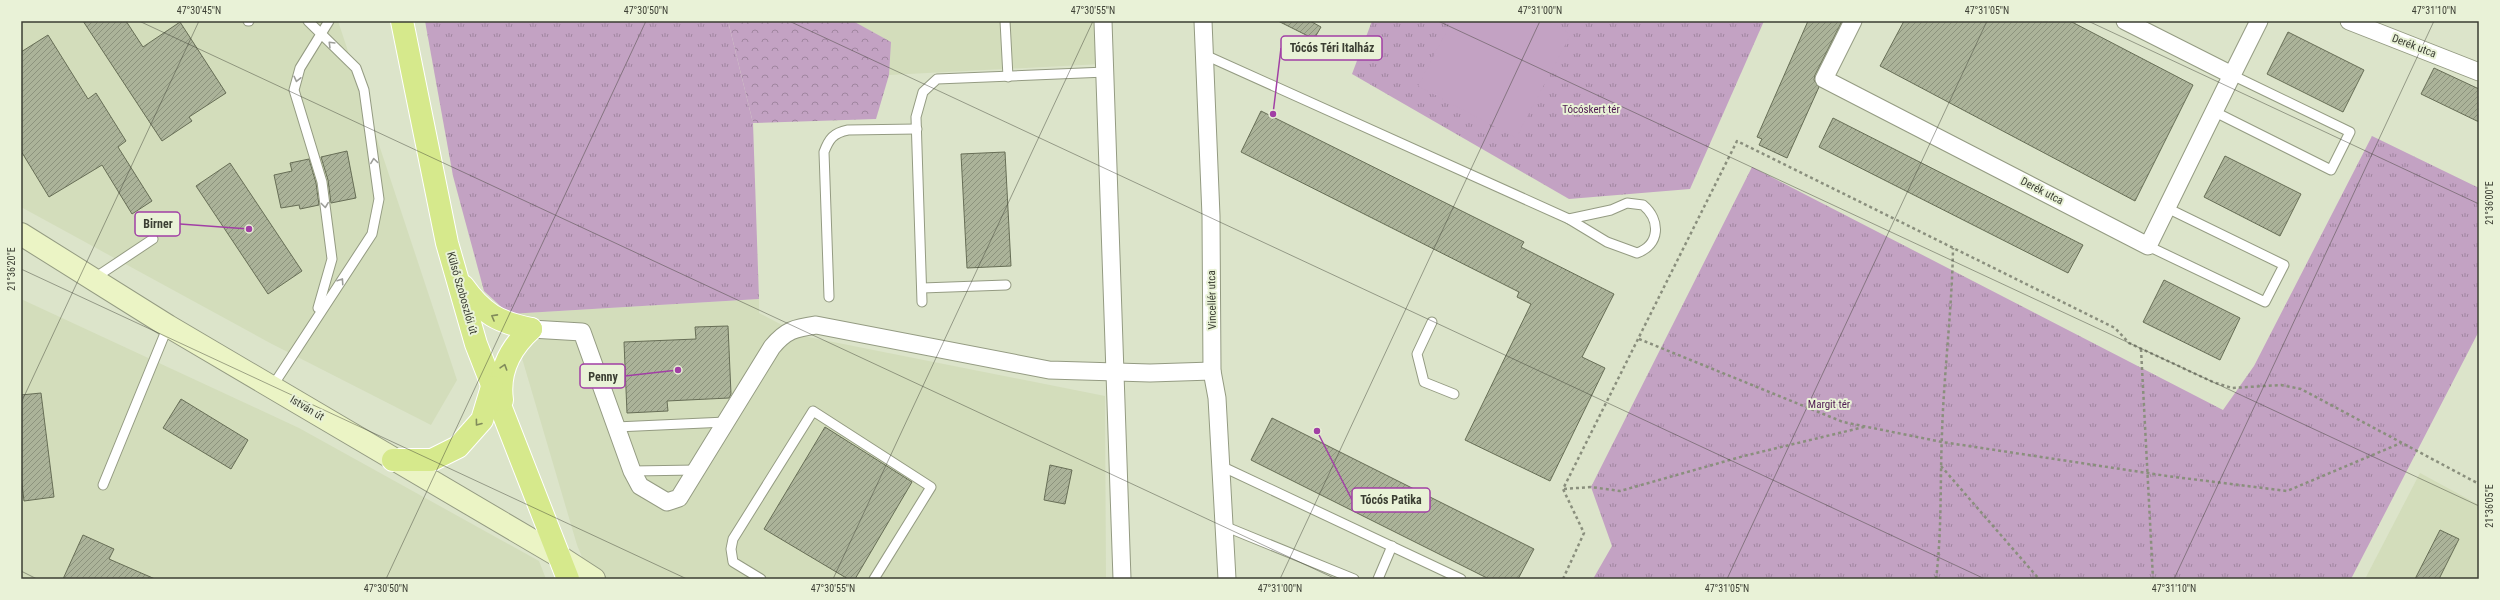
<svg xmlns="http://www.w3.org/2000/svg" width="2500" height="600" font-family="'Roboto Condensed',sans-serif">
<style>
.built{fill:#d3ddbb}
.grass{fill:url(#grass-tufts)}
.forest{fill:url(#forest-crowns)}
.pitch{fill:#c3a2c3}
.building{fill:url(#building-hatch);stroke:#676e56}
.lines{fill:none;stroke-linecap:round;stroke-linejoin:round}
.lane-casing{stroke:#949b82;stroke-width:11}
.street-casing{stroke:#949b82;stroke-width:19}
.secondary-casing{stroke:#949b82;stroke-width:24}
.primary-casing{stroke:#fff;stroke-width:24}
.path{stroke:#8a8f7d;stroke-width:2.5;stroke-dasharray:3 3;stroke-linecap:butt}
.lane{stroke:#fff;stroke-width:9}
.street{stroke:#fff;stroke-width:17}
.secondary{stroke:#ebf4c5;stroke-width:22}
.primary{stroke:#d6e98c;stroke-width:22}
.oneway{stroke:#9d9e99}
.oneway2{stroke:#818b5b}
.ticks{fill:none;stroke:#3b3e33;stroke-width:1;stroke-opacity:0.45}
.labels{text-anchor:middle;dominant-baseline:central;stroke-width:4;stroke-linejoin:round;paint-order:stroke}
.street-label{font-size:11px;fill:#3b3e33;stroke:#e9f2d7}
.park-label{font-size:11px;fill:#4e1950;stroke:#e9f2d7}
.leader{fill:none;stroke:#a13fa5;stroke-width:1.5}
.callout-dot{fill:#a13fa5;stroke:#e9f2d7;stroke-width:1.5}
.callout{fill:#e9f2d7;stroke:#a13fa5;stroke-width:1.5}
.callout-label{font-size:12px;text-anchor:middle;font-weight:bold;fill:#3b3e33}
.neatline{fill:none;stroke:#3b3e33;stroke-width:1.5}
.ticks-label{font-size:10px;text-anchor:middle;fill:#3b3e33}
</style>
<defs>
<pattern id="grass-tufts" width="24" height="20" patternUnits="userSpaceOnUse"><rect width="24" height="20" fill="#c3a2c3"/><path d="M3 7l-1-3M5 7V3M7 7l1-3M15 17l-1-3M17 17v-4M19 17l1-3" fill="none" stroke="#a0859f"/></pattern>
<pattern id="forest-crowns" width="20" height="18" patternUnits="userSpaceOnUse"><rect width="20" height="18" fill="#c3a2c3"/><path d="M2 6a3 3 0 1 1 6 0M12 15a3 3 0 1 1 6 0" fill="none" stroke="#a0859f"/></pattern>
<pattern id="building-hatch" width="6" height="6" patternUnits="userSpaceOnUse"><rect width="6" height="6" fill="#abb399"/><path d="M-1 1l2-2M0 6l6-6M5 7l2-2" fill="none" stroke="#8c937d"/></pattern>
</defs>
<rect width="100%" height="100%" fill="#dce4ca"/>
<g class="built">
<path d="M21 21H338L457 380 431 425 270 343 21 207Z"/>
<path d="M853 21H1099L1101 64 889 75 890 42Z"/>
<path d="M21 299 299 428 539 561 546 579H21Z"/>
<path d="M759 299V313L803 336 1105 396 1106 579H591L577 545 509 314Z"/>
<path d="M2420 473 2479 505V579H2365Z"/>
</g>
<g class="grass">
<path d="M425 21H728L753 123 759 299 509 314 484 291 453 176Z"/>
<path d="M1372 21H1764L1690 189 1569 199 1352 74Z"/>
<path d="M2372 136 2479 188V331L2351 579H1593L1612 546 1591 487 1752 167 2223 410 2254 366Z"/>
</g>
<path class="forest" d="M728 21H853L891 42 889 75 876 119 753 123Z"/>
<path class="pitch" d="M1452 21H1546L1571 34 1516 138 1418 86Z"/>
<g class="building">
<path d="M83 21H126L143 47 180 22 226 93 189 117 192 121 162 141Z"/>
<path d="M1278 21H1310L1321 27 1314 39Z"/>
<path d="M1808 21H1842L1815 75 1814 80 1819 87 1787 158 1759 145 1762 139 1757 137Z"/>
<path d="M1904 21H2070L2193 85 2135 201 1880 66Z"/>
<path d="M2288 32 2364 70 2343 112 2267 74Z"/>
<path d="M48 35 88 99 96 93 126 141 118 147 152 201 132 214 102 165 49 197 21 151V52Z"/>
<path d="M2434 68 2479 89V122L2421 94Z"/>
<path d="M1261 111 1524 242 1521 247 1614 294 1582 357 1605 368 1550 481 1465 440 1531 304 1517 297 1519 292 1241 152Z"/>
<path d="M1833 118 2083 245 2068 273 1819 147Z"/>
<path d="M347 151 356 198 331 203 328 180 321 157Z"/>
<path d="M1005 152 1011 266 967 268 961 154Z"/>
<path d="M2225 156 2301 194 2280 236 2204 197Z"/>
<path d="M309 159 316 183 319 205 300 209 299 205 281 208 274 175 292 171 290 163Z"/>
<path d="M230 163 302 271 268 294 196 186Z"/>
<path d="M2164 280 2240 318 2220 360 2143 322Z"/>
<path d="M728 326 731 394 729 398 667 401 668 411 627 413 624 342 696 339 695 327Z"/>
<path d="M41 393 54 497 24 501 21 476V395Z"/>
<path d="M181 399 248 440 231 469 163 428Z"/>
<path d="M1272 418 1534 549 1518 579H1489L1251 460Z"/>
<path d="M825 427 912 482 855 579H848L764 529Z"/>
<path d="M1050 465 1072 470 1065 504 1044 500Z"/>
<path d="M2440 530 2459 539 2439 579H2415Z"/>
<path d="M83 535 114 549 109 559 155 579H63Z"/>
</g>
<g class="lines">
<g class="lane-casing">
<g id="lane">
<path d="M248 21H249"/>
<path d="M1005 21 1008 77"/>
<path d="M1205 55 1569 219"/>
<path d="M2215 112 2331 170 2350 132 2232 75"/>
<path d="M1627 203 1643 205C1661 220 1660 245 1637 253L1607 242 1569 219 1611 210Z"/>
<path d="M2148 246 2265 302 2284 265 2167 208"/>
<path d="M93 279 153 239"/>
<path d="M922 288 1006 285"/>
<path d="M829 297 824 152C829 139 833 133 848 130L917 129"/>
<path d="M922 302 916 117 923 92 937 79 1106 72"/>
<path d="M318 308 332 259 322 182 294 90 300 68 329 21"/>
<path d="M1432 322 1417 354 1424 382 1454 394"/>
<path d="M272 387 372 234 379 199 364 90 356 68 308 21"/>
<path d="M616 427 726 422"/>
<path d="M1221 466 1461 579"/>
<path d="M632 471 697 470"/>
<path d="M103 485 168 326"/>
<path d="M1224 526 1354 579"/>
<path d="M761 579 733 562 731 549 733 539 813 411 931 487 874 579"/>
<path d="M1378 579 1392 546"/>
</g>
</g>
<g class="street-casing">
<g id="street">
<path d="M1103 21 1122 579"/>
<path d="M1203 21 1211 216 1212 371 1217 398 1227 579"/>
<path d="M1853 21 1824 79 2148 246 2232 75"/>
<path d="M2125 21 2232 75 2259 21"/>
<path d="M2349 21 2479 72"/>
<path d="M531 329 582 332 632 471 640 486 667 502 679 498 772 347C786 330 795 328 816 325L1049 370 1150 373 1212 371"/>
</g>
</g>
<g class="secondary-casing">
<path id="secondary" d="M21 234 168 326 557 555 594 579"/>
</g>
<g class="primary-casing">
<g id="primary">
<path d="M402 21 447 243 476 344 568 579"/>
<path d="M463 286C483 314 498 322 531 329"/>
<path d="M502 400C498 371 510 348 531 329"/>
<path d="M393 460H432L458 447 482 420 492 387"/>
</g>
</g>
<g class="path">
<path d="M1639 339 1843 422 1942 442 2167 476 2287 491 2401 443"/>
<path d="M2141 349 2153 579"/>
<path d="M1941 466 2039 579"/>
<path d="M1564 489 1591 487 1620 491 1744 456 1864 427"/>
<path d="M1563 579 1584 533 1563 489 1737 141 2115 328 2129 343 2213 382 2232 388 2281 385 2301 389 2479 484"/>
<path d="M1936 579C1942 531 1940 482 1942 433 1944 371 1952 310 1953 248"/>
</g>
<use href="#lane" class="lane"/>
<use href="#street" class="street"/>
<use href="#secondary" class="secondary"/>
<use href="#primary" class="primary"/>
</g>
<defs><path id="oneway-chevron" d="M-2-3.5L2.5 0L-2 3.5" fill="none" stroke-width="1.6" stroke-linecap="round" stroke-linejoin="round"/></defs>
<g class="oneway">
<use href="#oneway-chevron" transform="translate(331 44) rotate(-135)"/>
<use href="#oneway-chevron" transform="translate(297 79) rotate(103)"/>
<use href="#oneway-chevron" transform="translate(374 161) rotate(-98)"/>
<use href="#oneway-chevron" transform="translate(325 205) rotate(83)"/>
<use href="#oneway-chevron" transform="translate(341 281) rotate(-56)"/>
</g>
<g class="oneway2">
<use href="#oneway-chevron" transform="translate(494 317) rotate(-151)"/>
<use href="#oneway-chevron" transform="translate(504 367) rotate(-72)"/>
<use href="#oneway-chevron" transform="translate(478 423) rotate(127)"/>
</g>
<path class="ticks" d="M139 21 1336 579M789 21 1985 579M1438 21 2479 506M2088 21 2479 204M21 269 687 579M21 403 199 21M21 571 37 579M386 579 646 21M833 579 1093 21M1280 579 1540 21M1727 579 1987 21M2174 579 2434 21"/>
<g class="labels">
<g class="street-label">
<text transform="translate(2414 46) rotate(21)">Derék utca</text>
<text transform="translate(2042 191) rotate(27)">Derék utca</text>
<text transform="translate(462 293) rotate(74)">Külső Szoboszlói út</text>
<text transform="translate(1212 300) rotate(-91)">Vincellér utca</text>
<text transform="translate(307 408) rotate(31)">István út</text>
</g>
<g class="park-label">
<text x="1591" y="109">Tócóskert tér</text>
<text x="1829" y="404">Margit tér</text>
</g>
</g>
<path class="leader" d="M1273 114L1281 48M249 229L180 224M678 370L625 376M1317 431L1352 500"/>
<g class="callout-dot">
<circle cx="1273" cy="114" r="4"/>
<circle cx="249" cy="229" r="4"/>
<circle cx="678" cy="370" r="4"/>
<circle cx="1317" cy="431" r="4"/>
</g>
<g class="callout">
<rect x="1281" y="36" width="101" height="24" rx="4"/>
<rect x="135" y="212" width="45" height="24" rx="4"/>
<rect x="580" y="364" width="45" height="24" rx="4"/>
<rect x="1352" y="488" width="78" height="24" rx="4"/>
</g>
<g class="callout-label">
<text x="1332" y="52">Tócós Téri Italház</text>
<text x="158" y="228">Birner</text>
<text x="603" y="381">Penny</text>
<text x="1391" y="504">Tócós Patika</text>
</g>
<rect width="2500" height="600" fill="none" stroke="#e9f2d7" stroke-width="44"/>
<rect x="22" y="22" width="2456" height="556" class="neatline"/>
<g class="ticks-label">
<text x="199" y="14">47°30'45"N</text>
<text x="646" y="14">47°30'50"N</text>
<text x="1093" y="14">47°30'55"N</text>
<text x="1540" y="14">47°31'00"N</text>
<text x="1987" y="14">47°31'05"N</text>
<text x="2434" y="14">47°31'10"N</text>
<text transform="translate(2489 203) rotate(-90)" y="4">21°36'00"E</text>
<text transform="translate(11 269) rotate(-90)" y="4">21°36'20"E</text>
<text transform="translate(2489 506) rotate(-90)" y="4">21°36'05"E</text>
<text x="386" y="592">47°30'50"N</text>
<text x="833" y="592">47°30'55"N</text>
<text x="1280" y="592">47°31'00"N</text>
<text x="1727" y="592">47°31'05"N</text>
<text x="2174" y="592">47°31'10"N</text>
</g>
</svg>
